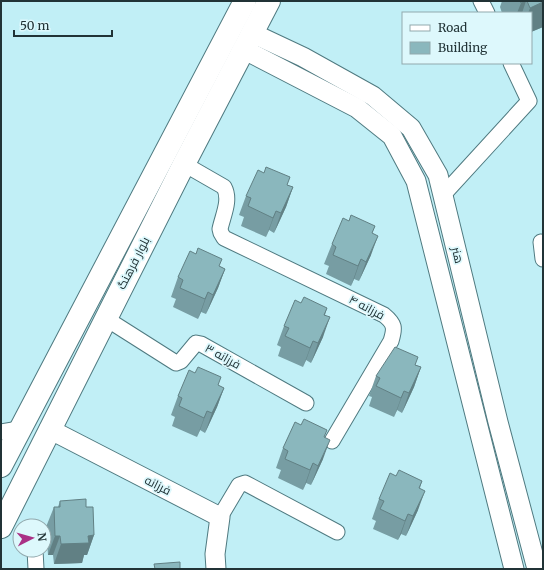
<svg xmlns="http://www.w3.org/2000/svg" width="544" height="570" font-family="Merriweather,Cairo,serif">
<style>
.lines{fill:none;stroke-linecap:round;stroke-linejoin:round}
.minor-casing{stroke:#4f7a80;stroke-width:17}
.tertiary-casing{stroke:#4f7a80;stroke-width:21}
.secondary-casing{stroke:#4f7a80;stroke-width:24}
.minor{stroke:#fff;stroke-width:15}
.tertiary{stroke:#fff;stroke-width:19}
.secondary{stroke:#fff;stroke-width:22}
.wall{fill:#779da3}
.shaded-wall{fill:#618084}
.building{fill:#8ab7bd;stroke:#618084}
.labels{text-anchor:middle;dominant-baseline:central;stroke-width:3.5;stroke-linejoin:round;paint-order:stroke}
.street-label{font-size:12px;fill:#213336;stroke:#ddf8fc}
</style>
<rect width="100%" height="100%" fill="#c1eff6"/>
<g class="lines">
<g class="minor-casing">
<g id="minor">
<path d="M481 1 487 13"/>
<path d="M184 164 224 187C231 200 223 215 220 229L221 233 224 238 384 315C395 324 395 328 391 341L332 441"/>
<path d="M443 195 529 101 511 63"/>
<path d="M541 242 543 259"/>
<path d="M105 318 176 363 181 361 196 343 201 344 306 403"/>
<path d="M1 432 19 429"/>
<path d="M220 517 239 485 245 483 337 532"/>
<path d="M35 550 36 569"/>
</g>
</g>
<g class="tertiary-casing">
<g id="tertiary">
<path d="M252 33 303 57 373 96 411 128 438 175 498 422 537 569"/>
<path d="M243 49 357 108 392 136 416 181 514 569"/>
<path d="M49 429 220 517 215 554 216 569"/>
</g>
</g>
<g class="secondary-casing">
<g id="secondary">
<path d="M1 466 245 1"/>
<path d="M1 527 184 164 269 1"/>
</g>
</g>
<use href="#minor" class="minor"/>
<use href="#tertiary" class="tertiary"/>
<use href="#secondary" class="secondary"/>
</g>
<g class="wall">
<path d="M502 1H543V27L531 32V13H502L500 7Z"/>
<path d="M287 185 293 187 286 207 274 233 269 230 266 237 241 226 244 217 239 215 246 196Z"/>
<path d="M349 221 375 226 372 233 371 255 359 281 354 279 351 286 326 274 329 266 324 264 332 244Z"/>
<path d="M196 254 225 269 218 288 206 314 201 312 198 319 173 307 176 299 171 297 178 277Z"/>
<path d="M327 308 325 315 323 337 311 363 306 360 303 367 278 356 281 347 277 345 284 326Z"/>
<path d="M416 365 421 367 414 387 402 413 397 410 394 417 369 406 372 397 369 396 376 376Z"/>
<path d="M218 385 224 388 217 407 205 433 200 430 197 437 172 426 175 417 171 415 178 396Z"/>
<path d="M324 437 323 459 311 485 306 483 303 490 278 478 281 470 276 468 283 448Z"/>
<path d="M396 476 422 481 420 488 418 510 406 536 401 534 398 540 373 529 376 521 372 519 379 499Z"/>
<path d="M60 501 86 507 94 535 87 555H84L82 563 54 564 53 555H48L46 527 54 507H58Z"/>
</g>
<g class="shaded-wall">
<path d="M526 1 522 13H517L521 3Z"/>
<path d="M543 2V27L531 32V13H528L530 8Z"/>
<path d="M293 187 286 207 274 233 281 213Z"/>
<path d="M276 211 269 230 266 237 273 218Z"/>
<path d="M378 236 371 255 359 281 366 262Z"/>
<path d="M361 259 354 279 351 286 358 266Z"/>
<path d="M225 269 218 288 206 314 213 295Z"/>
<path d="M208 292 201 312 198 319 205 299Z"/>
<path d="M330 317 323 337 311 363 318 343Z"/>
<path d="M313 341 306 360 303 367 310 348Z"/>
<path d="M421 367 414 387 402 413 409 393Z"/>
<path d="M224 388 217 407 205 433 212 413Z"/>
<path d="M404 391 397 410 394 417 401 398Z"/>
<path d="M207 411 200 430 197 437 204 418Z"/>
<path d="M330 440 323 459 311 485 318 466Z"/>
<path d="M313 463 306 483 303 490 310 470Z"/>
<path d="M425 491 418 510 406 536 413 516Z"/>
<path d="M408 514 401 534 398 540 405 521Z"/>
<path d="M94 535 87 555H84L82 563 54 564 61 544 88 536Z"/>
<path d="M55 536H60L53 555H48Z"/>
</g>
<g class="building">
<path d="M520 1H526L521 3Z"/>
<path d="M527 1H543V2L530 8Z"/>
<path d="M266 167 290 177 287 185 293 187 281 213 276 211 273 218 248 206 251 198 246 196 258 170 264 173Z"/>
<path d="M351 215 375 226 372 233 378 236 366 262 361 259 358 266 333 255 336 247 332 244 343 218 349 221Z"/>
<path d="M198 248 222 259 219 266 225 269 213 295 208 292 205 299 180 288 183 280 178 277 190 251 196 254Z"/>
<path d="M304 297 327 308 324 315 330 317 318 343 313 341 310 348 285 336 289 328 284 326 295 300 301 303Z"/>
<path d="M395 347 418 357 415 365 421 367 409 393 404 391 401 398 376 386 380 378 376 376Z"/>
<path d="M198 367 221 377 218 385 224 388 212 413 207 411 204 418 179 406 182 398 178 396 189 370 195 373Z"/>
<path d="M304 419 327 430 324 437 330 440 318 466 313 463 310 470 285 459 288 451 283 448 295 422 301 425Z"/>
<path d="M399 470 422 481 419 488 425 491 413 516 408 514 405 521 380 509 384 501 379 499 390 473 396 476Z"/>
<path d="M86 499V507H93L94 535 88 536 89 543 61 544 60 536H55L54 507H60V501Z"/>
<path d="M180 562V569H155L154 564Z"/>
</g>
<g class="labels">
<g class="street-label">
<text transform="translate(458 255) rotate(77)">هنر</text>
<text transform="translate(133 263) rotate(-63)">بلوار فرهنگ</text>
<text transform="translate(367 307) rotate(28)">فرزانه ۴</text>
<text transform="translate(223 356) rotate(29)">فرزانه ۳</text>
<text transform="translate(158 485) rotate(27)">فرزانه</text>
</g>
</g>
<rect width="544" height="570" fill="none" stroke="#213336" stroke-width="4"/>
<rect x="402" y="12" width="130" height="52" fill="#ddf8fc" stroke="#92a9ad"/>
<rect x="410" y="25" width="20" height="6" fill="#ffffff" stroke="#92a9ad"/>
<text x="438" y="32" font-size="12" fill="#213336">Road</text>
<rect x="410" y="42" width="20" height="12" fill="#8ab7bd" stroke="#92a9ad"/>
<text x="438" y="52" font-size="12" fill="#213336">Building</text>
<g transform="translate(32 538) rotate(84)"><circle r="19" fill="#ddf8fc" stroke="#92a9ad"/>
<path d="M0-3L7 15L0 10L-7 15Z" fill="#aa3186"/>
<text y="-6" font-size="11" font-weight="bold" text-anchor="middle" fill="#213336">N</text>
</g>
<path d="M14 30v6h98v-6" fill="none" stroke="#213336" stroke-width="2"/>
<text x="20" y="30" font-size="12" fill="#213336" stroke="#ddf8fc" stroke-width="3" paint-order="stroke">50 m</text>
</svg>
